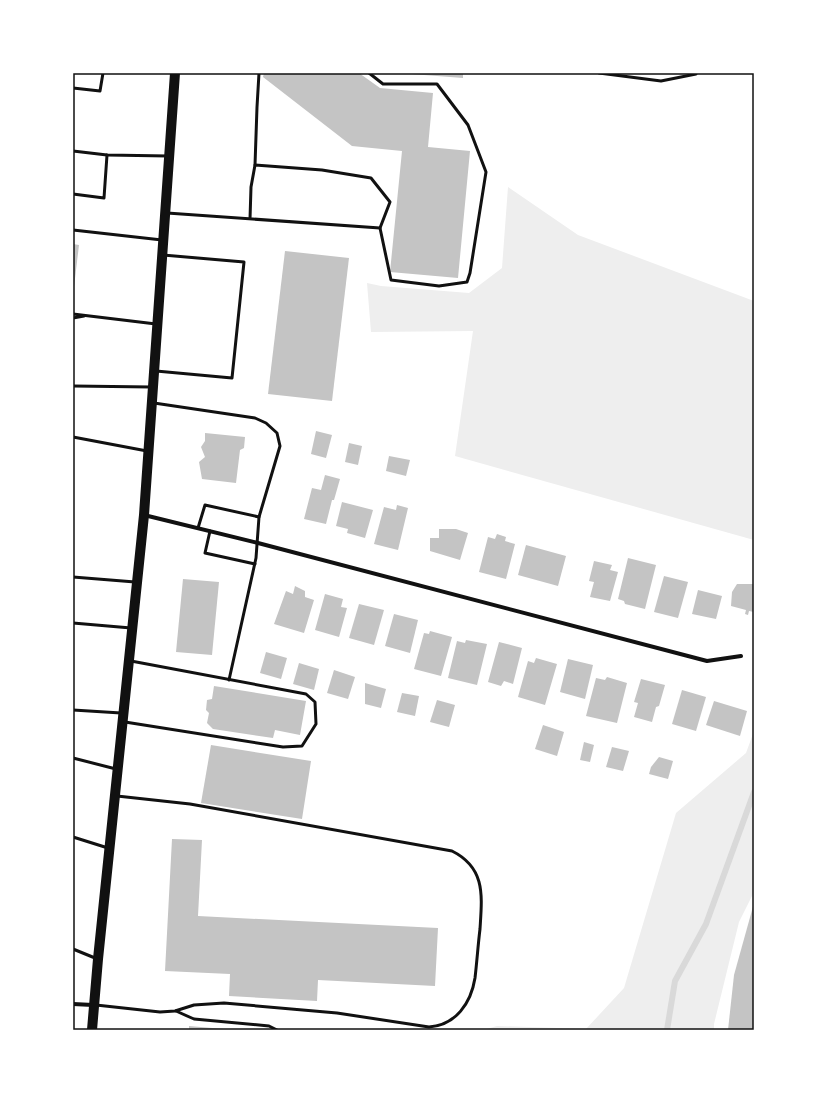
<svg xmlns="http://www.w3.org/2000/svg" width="827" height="1103" font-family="Commissioner,sans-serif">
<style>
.green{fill:#eee}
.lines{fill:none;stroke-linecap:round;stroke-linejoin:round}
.stream{stroke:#d9d9d9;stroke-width:6}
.building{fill:#c4c4c4}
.service{stroke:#111;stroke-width:3}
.minor{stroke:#111;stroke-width:4}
.primary{stroke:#111;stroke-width:10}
.neatline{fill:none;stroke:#111;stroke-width:1.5}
</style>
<rect width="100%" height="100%" fill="#fff"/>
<g class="green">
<path d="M508 187 578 235 754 301V540L455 456 473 331 371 332 367 283 381 286 469 293 502 268Z"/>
<path d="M754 731V892L739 922 714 1024V1030H483L497 1026 586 1029 624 988 676 813 746 753Z"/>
</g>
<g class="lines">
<path class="stream" d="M667 1030 675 981 706 924 754 792"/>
</g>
<g class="building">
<path d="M264 73H359L380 88 433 93 428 147 470 151 458 278 390 272 402 151 352 146 263 77Z"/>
<path d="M411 73H463V78L411 74Z"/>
<path d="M73 244 79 245 74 287H73Z"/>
<path d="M285 251 349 258 332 401 268 394Z"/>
<path d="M316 431 332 435 326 458 311 454Z"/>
<path d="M205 433 245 437 244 448 240 450 236 483 202 479 199 462 205 457 201 447 205 441Z"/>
<path d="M349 443 362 446 358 465 345 462Z"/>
<path d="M389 456 410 460 406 476 386 471Z"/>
<path d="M325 475 340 479 334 500H332L326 524 304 519 312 488 321 490Z"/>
<path d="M342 502 373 510 365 538 347 533 348 529 336 526Z"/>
<path d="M397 505 408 508 398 550 374 544 384 507 396 510Z"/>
<path d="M439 529H456L468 533 460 560 430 551V538H439Z"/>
<path d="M497 534 506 537 505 541 515 544 506 579 479 572 488 537 495 539Z"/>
<path d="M526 545 566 556 558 586 518 575Z"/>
<path d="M628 558 656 565 645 609 625 604 624 601 618 599Z"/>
<path d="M594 561 612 565 610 570 618 572 610 601 590 597 594 582 589 581Z"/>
<path d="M664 576 688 582 678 618 654 612Z"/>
<path d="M183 579 219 582 212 655 176 652Z"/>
<path d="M737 584H754V612L749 611 748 615 745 614 746 610 731 606 732 592Z"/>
<path d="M295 586 305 591V597L314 600 304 633 274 624 286 591 293 594Z"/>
<path d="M698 590 722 596 716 619 692 614Z"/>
<path d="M325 594 343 599 341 607 347 608 339 637 315 630Z"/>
<path d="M359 604 384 610 374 645 349 638Z"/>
<path d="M394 614 418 620 410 653 385 646Z"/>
<path d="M430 631 452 637 441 676 414 669 424 633 429 634Z"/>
<path d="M466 640 487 644 477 685 448 678 457 641 465 643Z"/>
<path d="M499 642 522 648 513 684 504 681 501 686 488 682Z"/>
<path d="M266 652 287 658 281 679 260 673Z"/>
<path d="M536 658 557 664 545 705 518 697 528 661 534 663Z"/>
<path d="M568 659 593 665 585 699 560 692Z"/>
<path d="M299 663 319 669 314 690 293 684Z"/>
<path d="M334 670 355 677 348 699 327 693Z"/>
<path d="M607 677 627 683 617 723 586 716 596 678 605 680Z"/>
<path d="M641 679 665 685 659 706 656 707 652 722 634 717 638 703 634 702Z"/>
<path d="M365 683 386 689 381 708 365 704Z"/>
<path d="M214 686 306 701 300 735 275 730 273 738 213 729 207 723 209 713 206 710 207 700 212 699Z"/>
<path d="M682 690 706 697 696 731 672 724Z"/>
<path d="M402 693 419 696 415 716 397 712Z"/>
<path d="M437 700 455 705 449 727 430 722Z"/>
<path d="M714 701 747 711 740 736 706 725Z"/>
<path d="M543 725 564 732 557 756 535 749Z"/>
<path d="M584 742 594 745 590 762 580 760Z"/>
<path d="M211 745 311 761 302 819 201 803Z"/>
<path d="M612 747 629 751 623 771 606 767Z"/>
<path d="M659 757 673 761 668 779 649 774 651 767Z"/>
<path d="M172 839 202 840 198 916 438 928 435 986 318 980 317 1001 229 996 230 974 165 971Z"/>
<path d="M754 903V1030H728L734 975Z"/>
<path d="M189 1026 224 1029V1030H189Z"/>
</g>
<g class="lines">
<g class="service">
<path d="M369 73 383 84H437L468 125 486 172 470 273 467 282 439 286 391 280 380 228"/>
<path d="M599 73 661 81 696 74V73"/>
<path d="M73 88 100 91 103 73"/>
<path d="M73 151 107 155 168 156"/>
<path d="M255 165 257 107 259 73"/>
<path d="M73 194 104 198 107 155"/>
<path d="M167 213 380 228 390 202 371 178 322 170 255 165 251 187 250 219"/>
<path d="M73 230 162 240"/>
<path d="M73 314 156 324"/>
<path d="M73 318 84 316"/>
<path d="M156 371 232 378 244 262 163 255"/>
<path d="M73 386 151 387"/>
<path d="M154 403 255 418 266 423 277 433 280 446 259 517 256 558 229 680"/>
<path d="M73 437 147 451"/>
<path d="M198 528 205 505 259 517"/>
<path d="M210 531 205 553 255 564"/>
<path d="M73 577 135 582"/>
<path d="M73 623 131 628"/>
<path d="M73 710 121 713"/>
<path d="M125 722 283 747 302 746 316 724 315 702 306 694 131 661"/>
<path d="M73 758 116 769"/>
<path d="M73 837 108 848"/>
<path d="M73 949 95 958"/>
<path d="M96 1005 160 1012 175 1011 194 1005 224 1003 337 1013 429 1027C456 1025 471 1003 475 978 477 961 478 945 480 929 482 896 486 868 452 851L190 804 117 796"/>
<path d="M176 1011 194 1019 269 1026 277 1030"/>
</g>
<g class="minor">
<path d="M144 515 258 543 707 661 741 656"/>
<path d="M73 1004 93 1005"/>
</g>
<path class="primary" d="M92 1030 98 959 144 515 175 73"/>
</g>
<rect width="827" height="1103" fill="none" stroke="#ffffff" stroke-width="148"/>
<rect x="74" y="74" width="679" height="955" class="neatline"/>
</svg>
